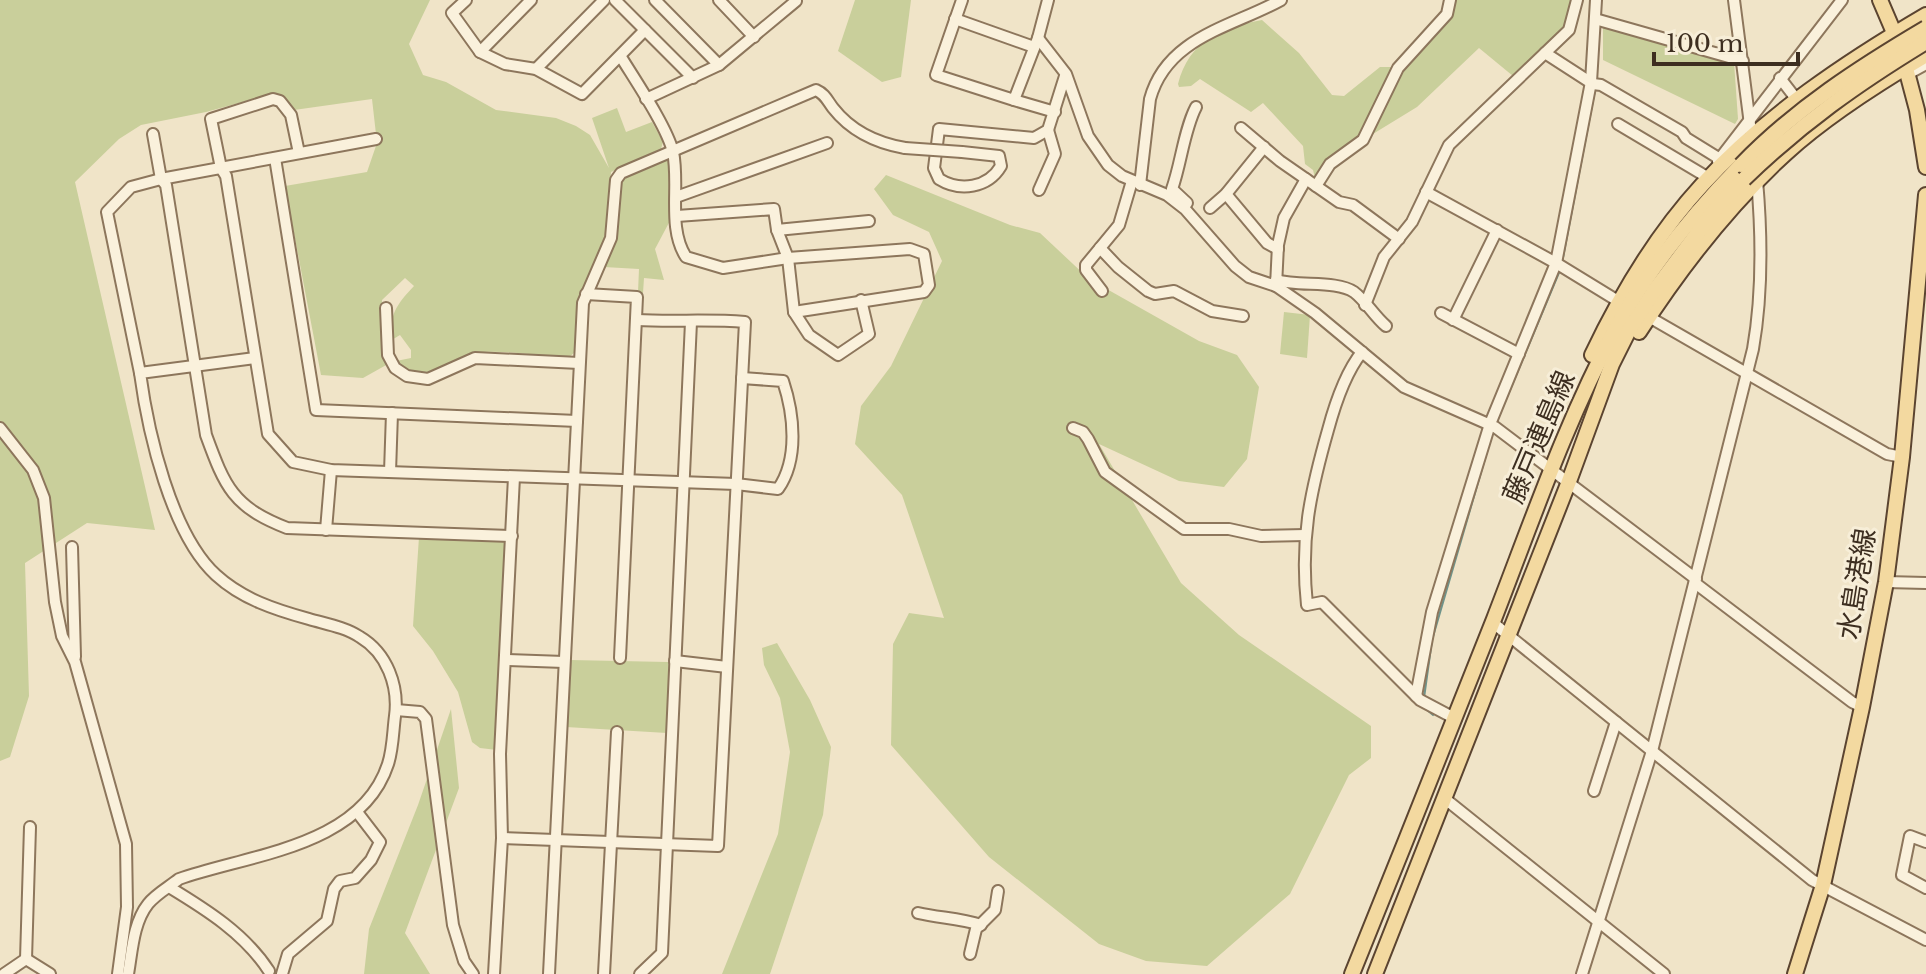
<svg xmlns="http://www.w3.org/2000/svg" width="1926" height="974" font-family="'Libre Baskerville','Noto Sans JP',serif">
<style>
.green{fill:#c9cf9b}
.water{fill:#a9c4bc;stroke:#6f938a;stroke-width:2}
.lines{fill:none;stroke-linecap:round;stroke-linejoin:round}
.minor-casing{stroke:#8d765c;stroke-width:14}
.major-casing{stroke:#5b4430;stroke-width:18}
.minor{stroke:#faf1dc;stroke-width:10}
.major{stroke:#f3d9a0;stroke-width:14}
.minor-bridge-casing{stroke:#8d765c;stroke-width:14;stroke-linecap:butt}
.major-bridge-casing{stroke:#5b4430;stroke-width:18;stroke-linecap:butt}
.minor-bridge{stroke:#faf1dc;stroke-width:10}
.major-bridge{stroke:#f3d9a0;stroke-width:14}
.labels{text-anchor:middle;dominant-baseline:central;stroke-width:6;stroke-linejoin:round;paint-order:stroke}
.street-label{font-size:28px;fill:#3d2e20;stroke:#f7eed8}
</style>
<rect width="100%" height="100%" fill="#f0e4c8"/>
<g class="green">
<path d="M0 0H430L409 44 423 75 446 82 496 110 556 118 576 126 590 135 609 168 592 118 617 108 626 132 652 122 663 142 661 149 611 172 607 226 602 246 578 303 575 352 568 358C540 356 502 349 474 353 449 356 427 395 396 361L411 358V350L400 335 390 341C390 314 396 305 414 286L405 278 382 300 384 352 388 364 363 378 321 375 285 186 367 172 377 143 372 99 294 110 282 95 272 94 206 112 141 125 119 139 75 182 155 530 87 523 25 563 29 696 10 757 0 761Z"/>
<path d="M855 0H911L901 77 882 82 838 51Z"/>
<path d="M1453 0H1575L1567 26 1513 76 1479 48 1417 107 1368 137 1401 68Z"/>
<path d="M1262 20 1299 53 1332 95 1344 96 1380 67H1391L1393 72 1362 138 1316 182 1313 170 1305 164 1303 146 1263 103 1251 112 1200 79 1191 86 1179 87 1178 84C1189 41 1221 27 1262 20Z"/>
<path d="M1603 25 1734 62 1738 119 1735 124 1603 60Z"/>
<path d="M664 158 670 162 672 217 655 249 664 280 644 278 643 293 638 292 639 269 604 267 613 244 622 181 627 175Z"/>
<path d="M886 175 1010 225 1040 233 1089 279 1199 341 1237 355 1259 387 1247 459 1224 487 1179 481 1099 444 1181 583 1239 635 1371 726V758L1349 775 1290 894 1207 966 1146 961 1099 944 989 857 891 745 893 644 909 613 944 618 902 495 855 444 861 406 891 366 942 261 929 232 893 215 874 189Z"/>
<path d="M1284 312 1310 315 1307 358 1280 354Z"/>
<path d="M419 537 502 541 507 546 497 750 480 748 472 742 458 692 433 651 413 626Z"/>
<path d="M777 643 810 700 831 747 823 815 770 974H722L778 834 790 752 780 698 764 665 762 648Z"/>
<path d="M570 660 668 662 671 666 667 733 566 727Z"/>
<path d="M451 709 459 788 405 933 430 974H364L369 929 418 805Z"/>
</g>
<path class="water" d="M1598 0H1601L1596 85 1561 268 1494 428 1432 640 1424 698 1435 713 1433 715 1420 704 1429 639 1491 426 1558 267 1584 138Z"/>
<g class="lines">
<g class="minor-casing">
<g id="minor">
<path d="M466 0 452 13 480 52 505 64 536 69 582 94 645 30"/>
<path d="M615 0 693 78"/>
<path d="M655 0 719 65"/>
<path d="M719 0 754 37"/>
<path d="M962 0 936 75 1014 100 1038 38 1048 0"/>
<path d="M1734 0 1752 140"/>
<path d="M955 19 1034 47"/>
<path d="M1595 19 1743 61"/>
<path d="M1038 38 1066 74 1088 136 1108 165 1122 176 1167 195 1185 209 1235 266 1249 277 1276 286 1315 313 1404 387 1495 427 1696 579"/>
<path d="M480 52 531 0"/>
<path d="M1545 53 1569 30 1577 0"/>
<path d="M621 57C635 80 667 127 673 152 680 185 667 228 686 257L723 268 788 258 910 249 924 254 929 285 924 292 794 312"/>
<path d="M536 69 604 0"/>
<path d="M1908 74 1926 64"/>
<path d="M1780 78 1797 100"/>
<path d="M646 99 719 65 796 1"/>
<path d="M1014 100 1055 112"/>
<path d="M1618 124 1707 177"/>
<path d="M1241 128 1280 161 1339 202 1353 205 1399 239"/>
<path d="M153 134 161 179 166 185 206 435C225 487 233 507 287 528L512 536"/>
<path d="M962 152 999 156 1001 166C988 188 960 192 939 179L934 168 939 129 1034 138 1048 130 1065 76"/>
<path d="M299 153 291 115 280 101 273 99 211 119 221 168 226 176 268 434 293 462 331 470 736 484 778 489C799 459 794 414 783 381L742 378"/>
<path d="M275 158 316 410 577 421"/>
<path d="M1718 161 1842 0"/>
<path d="M1140 185 1150 99C1167 37 1232 27 1281 0"/>
<path d="M1316 186 1330 164 1363 140 1398 68 1447 14 1450 0"/>
<path d="M1039 190 1055 154 1048 130"/>
<path d="M1426 192 1556 263 1618 301"/>
<path d="M1226 194 1267 243 1278 249"/>
<path d="M676 197 827 143"/>
<path d="M1187 203 1172 189C1181 164 1184 130 1196 107"/>
<path d="M1210 208 1226 194 1264 147"/>
<path d="M677 216 774 209 777 230 788 258 794 312 809 335 838 355 869 334 861 300"/>
<path d="M777 230 869 221"/>
<path d="M1100 248 1118 267 1148 291 1155 294 1174 291 1212 311 1243 316"/>
<path d="M1276 280C1299 287 1336 280 1354 292 1366 301 1374 316 1386 326"/>
<path d="M1276 286 1278 245 1284 218 1306 179"/>
<path d="M1102 291 1086 270V265L1119 225 1132 181"/>
<path d="M586 294 637 297 620 658"/>
<path d="M1365 305 1384 257 1412 222 1449 145 1545 53 1593 84 1601 85 1682 132 1686 138 1720 159"/>
<path d="M386 308 388 355 395 368 407 376 428 379 475 358 579 363"/>
<path d="M1441 313 1519 354"/>
<path d="M1649 317 1887 454 1902 457"/>
<path d="M1453 320 1497 230"/>
<path d="M1362 352C1345 373 1335 404 1328 430 1310 493 1300 540 1307 605L1322 602 1420 700 1454 718"/>
<path d="M140 373 107 212 131 187 161 179 376 139"/>
<path d="M0 428 33 470 44 498 55 602 62 636 75 662 126 844 127 907 118 974"/>
<path d="M1073 428 1083 432 1088 439 1105 472 1184 529H1229L1261 536 1305 535"/>
<path d="M390 472 392 413"/>
<path d="M326 530 331 470"/>
<path d="M72 547 75 657"/>
<path d="M1886 582 1926 583"/>
<path d="M1695 583 1852 702 1862 707"/>
<path d="M1492 622 1812 880 1926 940"/>
<path d="M506 660 564 662"/>
<path d="M675 661 727 667"/>
<path d="M1416 696 1432 612 1490 424 1556 263 1591 82 1596 0"/>
<path d="M396 710 420 712 426 719 453 925 464 961 473 974"/>
<path d="M1594 791 1616 722"/>
<path d="M1444 798 1664 974"/>
<path d="M502 838 718 846 745 322C708 319 674 322 637 320"/>
<path d="M1926 842 1910 836 1902 875 1926 888"/>
<path d="M169 887C207 910 245 934 269 971"/>
<path d="M918 913C939 918 960 918 981 925"/>
<path d="M970 954 976 929 995 910 998 891"/>
<path d="M26 959 30 827"/>
<path d="M26 959 50 974"/>
<path d="M4 974 26 959"/>
<path d="M128 974C132 952 133 923 148 904 156 894 169 887 179 879 250 854 361 847 388 764 393 749 393 731 395 716 399 686 387 653 360 637 345 627 326 624 309 619 276 610 242 599 216 575 171 534 148 432 140 373L255 358"/>
<path d="M282 974 288 954 327 921 334 889 340 881 355 878 371 860 380 842 357 812"/>
<path d="M494 974 502 838 500 754 514 477"/>
<path d="M549 974 583 303 611 238 616 180 621 173 816 90C825 94 827 100 833 108 851 131 876 143 905 148"/>
<path d="M604 974 617 732"/>
<path d="M640 974 662 953 691 322"/>
<path d="M1582 974 1652 751 1753 349C1763 292 1762 237 1757 180"/>
</g>
</g>
<g class="major-casing">
<g id="major">
<path d="M1880 0 1898 42"/>
<path d="M1904 61 1917 110 1926 167"/>
<path d="M1639 332C1681 267 1729 205 1786 153 1823 119 1882 81 1926 55"/>
<path d="M1592 355C1621 294 1656 235 1702 185 1765 116 1846 62 1926 15"/>
<path d="M1352 974C1400 856 1447 737 1494 619 1532 521 1566 421 1616 328 1649 268 1693 214 1741 165"/>
<path d="M1375 974 1568 484 1612 364 1629 330 1654 291 1717 207 1744 179"/>
<path d="M1795 974 1823 885 1862 707 1886 582 1902 457 1926 195"/>
</g>
</g>
<use href="#minor" class="minor"/>
<use href="#major" class="major"/>
<g class="minor-bridge-casing">
<path id="minor-bridge" d="M905 148 962 152"/>
</g>
<g class="major-bridge-casing">
<g id="major-bridge">
<path d="M1741 165C1795 109 1860 67 1926 28"/>
<path d="M1744 179C1802 123 1857 84 1926 42"/>
</g>
</g>
<use href="#minor-bridge" class="minor-bridge"/>
<use href="#major-bridge" class="major-bridge"/>
</g>
<g class="labels">
<g class="street-label">
<text transform="translate(1539 437) rotate(-67)">藤戸連島線</text>
<text transform="translate(1857 584) rotate(-81)">水島港線</text>
</g>
</g>
<path d="M1654 52v12h144v-12" fill="none" stroke="#3d2e20" stroke-width="4"/>
<text x="1666" y="52" font-size="24" fill="#3d2e20" stroke="#f7eed8" stroke-width="6" paint-order="stroke">100 m</text>
</svg>
